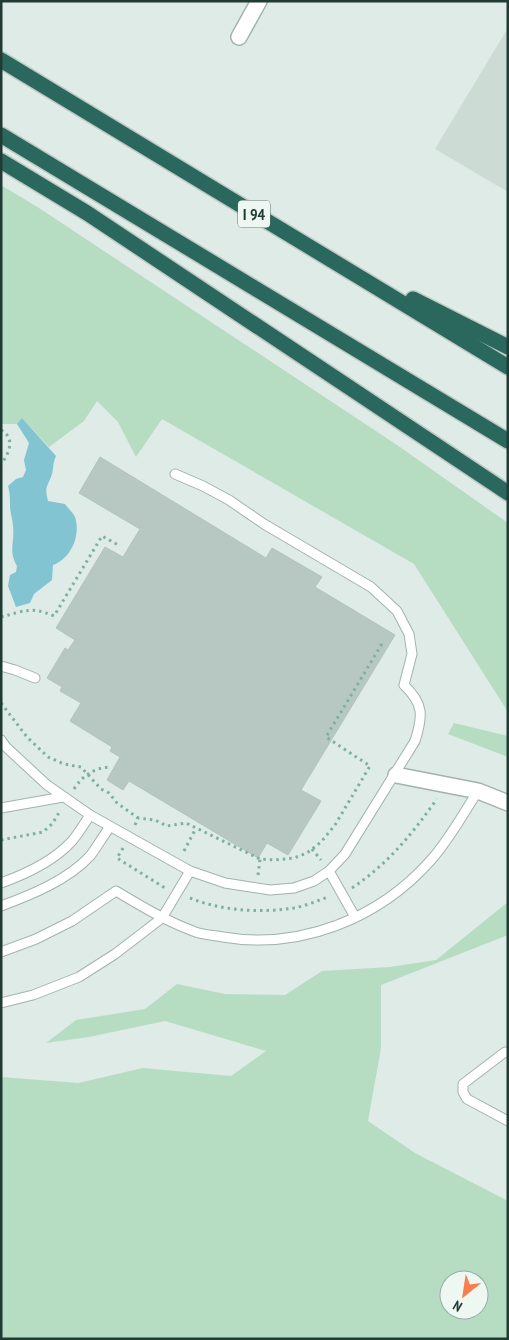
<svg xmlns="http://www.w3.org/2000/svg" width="509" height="1340" font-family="'PT Sans Narrow',sans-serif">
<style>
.built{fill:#cddbd5}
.green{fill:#b6ddc2;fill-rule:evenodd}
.water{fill:#83c4d3}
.building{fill:#b7c8c2;stroke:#b1c4bd}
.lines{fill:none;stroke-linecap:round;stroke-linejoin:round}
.service-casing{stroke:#a2b3ad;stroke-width:11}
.minor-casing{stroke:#a2b3ad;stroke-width:18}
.motorway-casing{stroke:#c0c8c6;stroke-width:18}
.path{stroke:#7eb0a1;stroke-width:3;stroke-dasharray:2.5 4;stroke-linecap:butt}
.service{stroke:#fff;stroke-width:9}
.minor{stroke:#fff;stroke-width:15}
.motorway{stroke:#2a685d;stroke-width:15}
.labels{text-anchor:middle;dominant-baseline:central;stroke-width:4;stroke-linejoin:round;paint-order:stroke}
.shield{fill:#eff7f3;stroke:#5d736d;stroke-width:1}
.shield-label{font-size:16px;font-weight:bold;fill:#1f3b34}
</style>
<rect width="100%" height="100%" fill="#dfebe6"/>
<path class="built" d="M508 28V192L435 149Z"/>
<g class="green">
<path d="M1 185 39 208 397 445 508 523V712L414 564 162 419 136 457 118 422 97 401 84 421 49 447 22 418 17 424H1Z"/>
<path d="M454 723 508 736V757L448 734Z"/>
<path d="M508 902V935L381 985V1048L368 1121 415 1153 508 1201V1339H1V1077L78 1083 143 1068 231 1076 266 1051 165 1021 89 1037 46 1043 76 1020 145 1009 177 984 225 994 285 995 322 971 390 967 436 960ZM449 1280H479V1310H449Z"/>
</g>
<path class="water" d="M22 418 56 456C52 464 54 470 51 477 46 489 45 487 48 501L65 504C68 508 73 513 75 517 81 536 71 558 53 565L52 580 34 594 30 603 16 607 8 586 10 575 16 572 17 566C8 551 15 542 13 527 13 520 10 513 10 506 10 499 10 494 8 486L16 479 23 477 26 470 24 460 29 443 17 424Z"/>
<path class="building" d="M100 457 266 558 272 548 322 577 315 587 395 635 301 790 321 801 288 855 267 843 258 858 129 781 123 790 107 780 120 757 110 751 112 747 70 721 81 703 60 691 62 687 47 678 65 648 68 650 75 640 56 628 105 547 123 557 140 529 79 493Z"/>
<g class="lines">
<g class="service-casing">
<g id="service">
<path d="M1 666 15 670 35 678"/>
<path d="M1 740 6 747 47 785 90 815 190 871 225 883 270 890 294 888 314 881 329 871 345 854 415 741C423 716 424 704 404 685L412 654 409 634 397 611 371 587 264 524 229 500 203 486 175 474"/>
<path d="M1 808 63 797"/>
<path d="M329 871 355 917"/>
<path d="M1 883C26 874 54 861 72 841 79 833 84 824 90 815"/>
<path d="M1 906C31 895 68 880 90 856 97 847 103 836 110 827"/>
<path d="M1 952 36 939 72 921 116 891C141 906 166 921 193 931 202 935 213 935 223 937 300 950 379 919 431 860 449 840 463 814 478 791"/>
<path d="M1 1003 33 995 79 977 115 954 162 918 190 871"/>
<path d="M508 1053 505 1052 463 1084V1092L467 1099 508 1121"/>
</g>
</g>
<g class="minor-casing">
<g id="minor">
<path d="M239 37 259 1"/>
<path d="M396 775 478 791 508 803"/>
</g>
</g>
<g class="motorway-casing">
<g id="motorway">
<path d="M1 60 508 367"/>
<path d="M1 135 508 441"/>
<path d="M1 161 87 213 508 493"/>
<path d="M413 299 508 347"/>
</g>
</g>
<g class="path">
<path d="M1 430C16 438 9 454 1 464"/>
<path d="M1 617C24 611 31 606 54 616L102 536 120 546"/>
<path d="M1 703 27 737 48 757 64 764 81 767 101 789 109 793 117 803 138 818"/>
<path d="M74 789C83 775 94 768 110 767"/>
<path d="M135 825 138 818 155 820 167 826 186 823 260 859 275 860 294 858 307 853 321 842 335 825 370 766 326 737 383 642"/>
<path d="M1 840 43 832 52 824 60 811"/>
<path d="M123 848 117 858 165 888"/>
<path d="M312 849 321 860"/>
<path d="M184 851 196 828"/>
<path d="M258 875 260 859"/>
<path d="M352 888C389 863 411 835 437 799"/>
<path d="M190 898C222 911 260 913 294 908 305 906 317 901 328 897"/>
</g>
<use href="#service" class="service"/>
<use href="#minor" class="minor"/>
<use href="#motorway" class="motorway"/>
</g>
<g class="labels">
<rect class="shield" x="238" y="200.5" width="32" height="27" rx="4"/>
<g class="shield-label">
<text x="254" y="214">I 94</text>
</g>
</g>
<rect width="509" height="1340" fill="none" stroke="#1f3b34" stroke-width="5"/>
<g transform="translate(464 1295) rotate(210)"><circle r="24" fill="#eff7f3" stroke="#9caca7"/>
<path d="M0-4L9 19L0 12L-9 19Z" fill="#f87e50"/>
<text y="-8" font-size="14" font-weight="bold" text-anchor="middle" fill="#1f3b34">N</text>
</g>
</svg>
